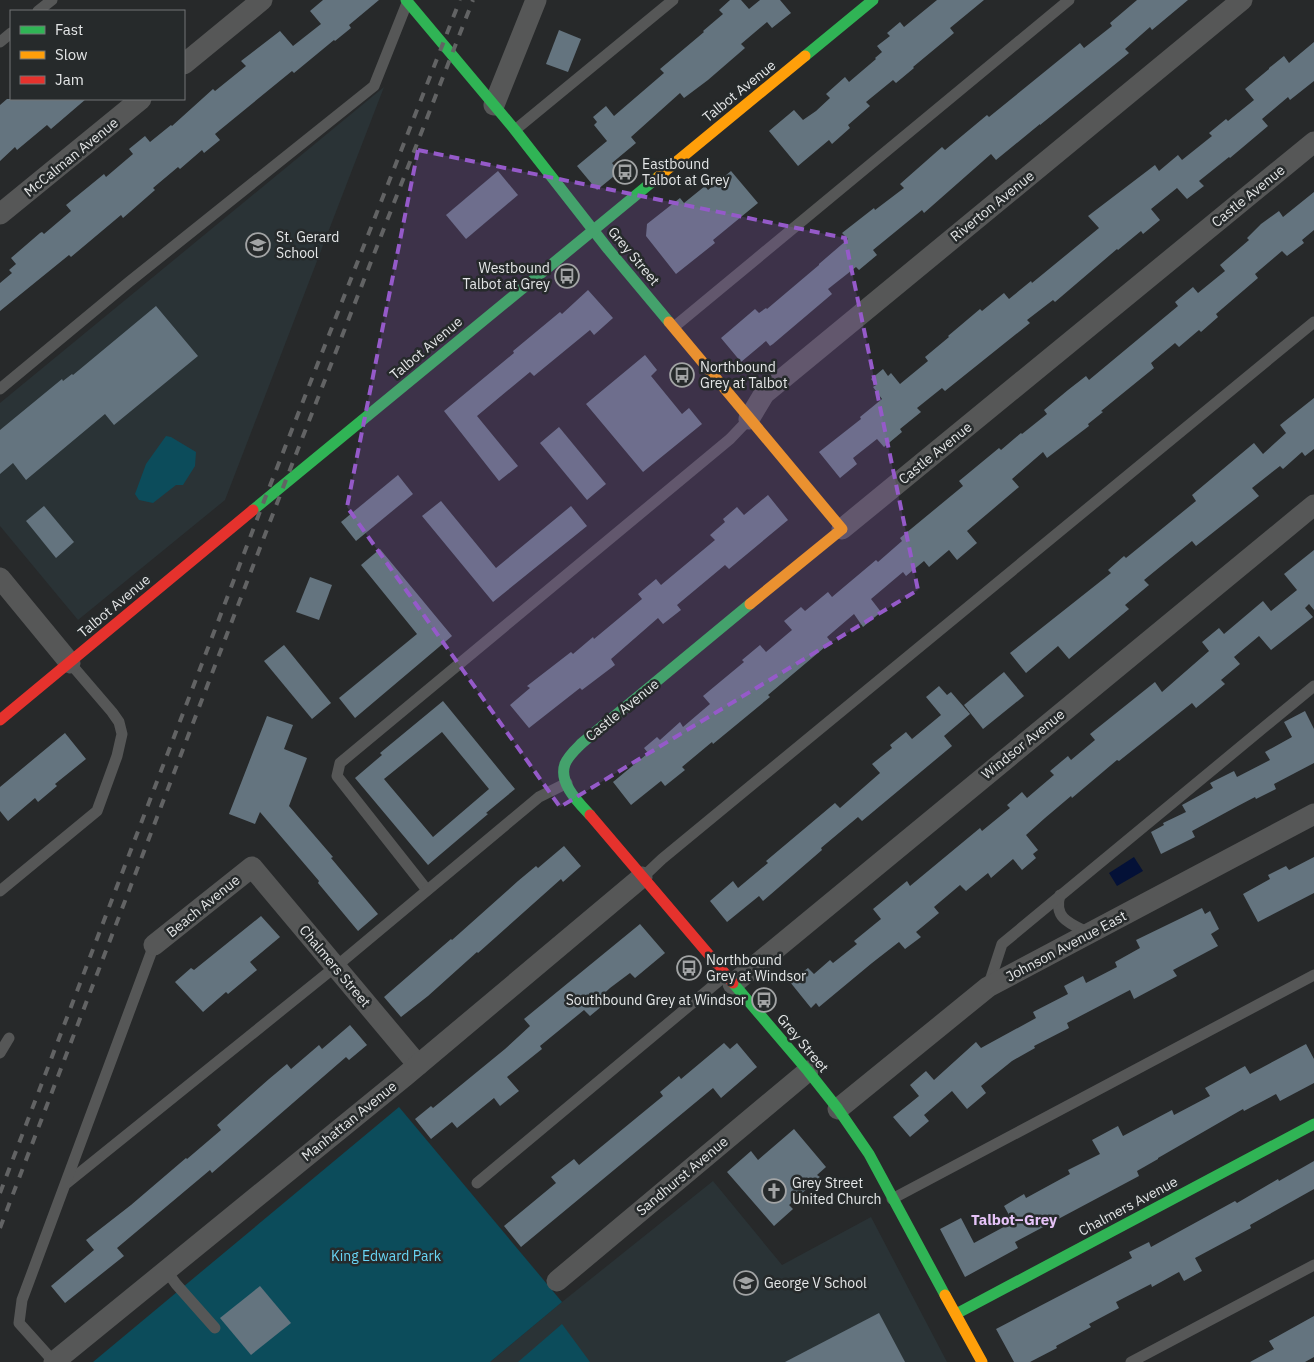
<svg xmlns="http://www.w3.org/2000/svg" width="1314" height="1362" font-family="'IBM Plex Sans',sans-serif">
<style>
.built{fill:#2a3336}
.green{fill:#0c4c5b}
.water{fill:#041137}
.building{fill:#64747f;fill-rule:evenodd}
.lines{fill:none;stroke-linecap:round;stroke-linejoin:round}
.lane{stroke:#565757;stroke-width:11}
.street{stroke:#565757;stroke-width:21}
.fast{stroke:#30b455;stroke-width:11}
.slow{stroke:#ff9f0a;stroke-width:11}
.jam{stroke:#e5322d;stroke-width:11}
.rail{stroke:#626364;stroke-width:4;stroke-dasharray:9 9;stroke-linecap:butt}
.marked{fill:#955ac9;fill-opacity:0.2;stroke:#955ac9;stroke-width:4;stroke-dasharray:10 6;stroke-linejoin:round}
.labels{text-anchor:middle;dominant-baseline:central;stroke-width:5;stroke-linejoin:round;paint-order:stroke}
.street-label{font-size:14px;fill:#e4e6e7;stroke:#262a2b}
.poi-label{font-size:14px;fill:#e4e6e7;stroke:#262a2b;text-anchor:start}
.park-label{font-size:14px;fill:#69d6f6;stroke:#262a2b}
.neighbourhood-label{font-size:15px;font-weight:bold;fill:#e6c3f8;stroke:#262a2b}
</style>
<rect width="100%" height="100%" fill="#27292a"/>
<g class="built">
<path d="M384 87 225 500 78 620 0 526V403Z"/>
<path d="M713 1181 782 1265 871 1217 947 1362H490L562 1302Z"/>
</g>
<g class="green">
<path d="M166 436 171 437 196 452 195 466 183 485H176L153 503 139 500 135 494 146 464Z"/>
<path d="M399 1107 562 1302 490 1362H93Z"/>
<path d="M562 1324 590 1362H518Z"/>
</g>
<path class="water" d="M1134 857 1143 871 1117 886 1109 873Z"/>
<g class="building">
<path d="M323 0H379L349 25 351 28 335 41 334 40 294 73 292 71 215 134 220 140 204 153 202 150 180 169 178 167 153 188 155 190 123 218 121 215 71 257 69 255 0 311V283L12 273 9 270 16 264 11 258 40 233 42 232 44 234 71 211 66 205 104 174 106 177 133 154 129 149 145 136 150 142 171 125 172 126 213 89 215 91 246 66 241 61 280 31 293 46 321 24 310 11Z"/>
<path d="M730 0H741L749 9 760 0H780L791 13 772 28 767 22 741 44 745 48 708 80 684 98 680 93 631 137 636 143 612 163 619 172 597 190 577 166 607 141 594 125 597 122 593 117 606 106 614 116 664 73 660 69 704 32 703 31 723 14 719 10Z"/>
<path d="M937 0H984L950 28 954 33 913 67 914 68 896 83 893 80 866 102 870 106 848 125 850 128 832 144 829 140 798 166 769 131 794 110 803 120 816 111 830 98 826 94 845 77 849 82 876 59 875 58 882 52 877 46 890 36 887 33 900 22 904 27Z"/>
<path d="M1137 0H1188L1152 30 1150 27 1125 49 1129 53 1040 125V124L996 160 991 154 924 213 922 210 873 250 877 255 859 270 856 267 828 289 832 294 773 344 770 346 766 341 741 362 721 338 755 309 759 313 766 308 767 309 819 265V264L848 239 842 233 874 208 875 210 904 188 900 184 942 147 945 150 987 115 989 117 1080 43 1084 48 1112 26 1110 23Z"/>
<path d="M559 30 581 39 568 72 546 64Z"/>
<path d="M1314 42V81L1290 100 1288 97 1262 119 1268 126 1230 158 1229 157 1199 181 1204 186 1187 199 1177 188 1151 209 1160 220 1143 234 1141 231 1118 250 1117 249 1055 302 1053 300 1027 320 1030 323 945 391 942 388 917 408 921 412 900 429 902 432 884 447 877 439 853 458 857 464 840 478 819 452 861 419 860 417 882 399 873 387 876 385 871 379 883 369 888 376 891 373 900 384 928 361 925 357 949 337 948 336 980 309 982 311 1004 293 1009 299 1031 281 1032 283 1099 228 1088 216 1155 165 1159 171 1178 155 1182 160 1212 136 1209 133 1226 119 1228 121 1254 100 1245 89 1269 69V68L1284 56 1289 63Z"/>
<path d="M7 99H86L51 129 47 125 17 150 15 147 0 161V105Z"/>
<path d="M498 171 518 195 466 239 446 215Z"/>
<path d="M731 171 758 203 713 240 715 243 676 274 646 236 647 224 680 198 684 203 705 186 708 190Z"/>
<path d="M1314 192V230L1302 240 1304 243 1287 256 1282 251 1255 274 1258 278 1216 314 1218 317 1201 332 1199 330 1179 347 1175 343 1151 363 1154 368 1101 411 1103 412 1088 424 1089 426 1047 458 1043 452 1012 479 1019 487 967 531 977 543 957 560 949 550 929 567 924 561 906 576 903 572 871 599 881 612 863 627 854 614 827 637 831 642 768 695 770 697 713 744 712 742 682 767 685 770 665 786 661 781 631 805 613 782 648 753 644 748 657 737 660 740 680 722 683 727 710 704 703 696 744 662 742 660 760 645 766 652 792 630 784 621 801 607 805 611 828 592 832 597 876 560 878 562 902 541 900 538 963 486 959 481 999 448 1001 450 1021 433 1022 434 1047 414 1044 410 1068 390 1086 376 1089 380 1178 306 1175 302 1193 287 1198 293 1225 271 1220 265 1249 240 1247 238 1261 224 1279 211 1283 217Z"/>
<path d="M588 290 613 318 594 335 590 330 534 376 530 372 477 416 518 466 499 481 444 411 514 353 513 351 560 312 562 314Z"/>
<path d="M156 306 198 356 114 425 105 414 26 480 13 463 0 474V430L62 379 63 381 72 374 73 375Z"/>
<path d="M645 355 657 370 651 376 682 414 689 408 702 424 643 472 586 404Z"/>
<path d="M1314 398V449L1305 456 1302 452 1283 469 1280 466 1252 488 1259 496 1196 546 1192 541 1166 562 1144 580 1149 585 1125 605 1129 609 1069 659 1058 646 1026 673 1010 653 1111 573 1108 570 1124 556 1126 558 1196 501 1192 495 1254 443 1263 454 1286 433 1280 425Z"/>
<path d="M559 427 606 484 587 500 540 443Z"/>
<path d="M398 475 413 494 356 541 341 522Z"/>
<path d="M768 495 788 520 729 569 725 565 677 605 681 610 663 624 658 618 611 659 615 665 582 690 580 688 529 728 510 705 530 688 527 686 571 652 573 654 593 637 594 639 642 599 638 594 656 579 661 585 715 540 710 535 725 522 723 519 737 507 744 515Z"/>
<path d="M441 501 496 568 571 506 587 526 493 602 422 516Z"/>
<path d="M44 506 74 542 56 558 26 521Z"/>
<path d="M380 549 452 636 355 718 339 698 417 634 361 565Z"/>
<path d="M1314 550V610L1309 604 1305 608 1313 617 1271 650 1259 636 1234 657 1240 664 1221 680 1225 684 1196 708 1192 703 1119 761 1117 760 1072 798 1071 796 1045 818 1026 835 1038 850 1033 854 1036 858 1022 870 1013 859 991 878 988 873 966 891 960 885 934 907 939 913 916 932 921 937 905 949 899 942 872 963 819 1007 816 1003 811 1008 790 982 808 968 814 974 830 960 833 963 857 944 854 941 881 919 873 909 907 881 910 886 980 828 982 831 1010 808 1007 805 1022 792 1027 798 1054 775 1050 771 1068 756 1071 760 1095 740 1090 734 1155 682 1162 692 1209 651 1202 642 1219 628 1224 634 1263 601 1271 611 1297 590 1284 574Z"/>
<path d="M310 577 332 585 319 620 296 612Z"/>
<path d="M284 645 331 703 312 719 264 661Z"/>
<path d="M1004 672 1024 696 983 729 964 705Z"/>
<path d="M939 686 947 695 951 692 970 714 944 736 952 746 862 821 858 817 821 848 822 850 763 901 759 896 727 922 710 901 733 881 738 888 768 863 766 861 835 803 840 808 880 773 872 764 892 748 890 745 906 732 912 739 941 715 926 697Z"/>
<path d="M443 701 515 789 486 813 488 814 428 865 355 778 382 755 380 753ZM442 732 489 789 433 837 384 779Z"/>
<path d="M1305 711 1314 729V763L1274 784 1276 789 1256 799 1255 797 1236 807 1192 831 1195 837 1161 854 1151 832 1164 825 1163 823 1186 812 1182 805 1213 788 1210 783 1234 771 1237 777 1270 760 1265 752 1292 737 1284 722Z"/>
<path d="M267 716 293 725 284 749 307 758 289 806 333 857 331 858 378 914 358 931 318 883 319 881 260 812 255 824 229 814Z"/>
<path d="M65 733 86 759 55 784 57 786 38 802 35 798 8 821 0 811V787Z"/>
<path d="M564 846 581 866 563 882 561 879 496 937 478 953 477 952 428 996 401 1017 384 997 451 939 452 940 518 881 536 866 538 868Z"/>
<path d="M1314 857V893L1258 922 1243 894 1270 879 1268 875 1286 866 1289 870Z"/>
<path d="M1202 908 1205 914 1210 911 1219 929 1211 934 1218 946 1173 970 1177 976 1134 999 1130 990 1067 1023 1069 1028 1034 1046 1035 1048 1012 1061 981 1086 986 1093 967 1109 952 1091 924 1115 929 1121 910 1137 893 1117 919 1096 910 1085 926 1071 934 1080 976 1042 981 1048 1036 1018 1033 1012 1068 994 1064 986 1083 976 1086 983 1117 967 1115 962 1140 948 1136 940Z"/>
<path d="M261 916 280 937 250 962 257 970 228 994 226 992 203 1012 175 982 191 968 194 970Z"/>
<path d="M640 924 665 953 635 978 630 973 610 988 597 1000 602 1006 590 1016 584 1010 540 1046 542 1049 507 1077 519 1091 500 1106 494 1098 457 1128 452 1122 431 1139 415 1119 431 1106 433 1108 505 1049 530 1026 524 1019Z"/>
<path d="M350 1025 367 1045 349 1060 346 1057 212 1173 210 1170 117 1248 124 1256 65 1303 51 1286 94 1250 86 1240 131 1205 186 1158 187 1159 221 1130 217 1125 269 1079 287 1064 291 1069 319 1045 322 1049Z"/>
<path d="M724 1043 730 1049 737 1043 757 1067 721 1098 713 1088 521 1247 504 1226 556 1183 551 1177 574 1159 579 1165 663 1096 660 1092 679 1076 681 1079Z"/>
<path d="M1306 1044 1314 1059V1083L1280 1101 1276 1094 1244 1111 1243 1109 1158 1158V1159L1137 1171 1139 1176 1015 1242 1018 1248 965 1277 940 1229 961 1218 974 1243 1013 1222 1004 1206 1024 1194 1026 1198 1070 1174 1068 1170 1100 1154 1092 1140 1118 1126 1123 1136 1172 1110 1174 1115 1210 1096 1205 1088 1245 1066 1250 1074Z"/>
<path d="M794 1129 826 1167 817 1175 820 1177 789 1205 793 1209 774 1226 727 1172 751 1151 758 1160Z"/>
<path d="M1314 1161V1189L1250 1225 1251 1228 1195 1258 1202 1271 1184 1281 1179 1272 1152 1287 1151 1284 1116 1302 1119 1308 1089 1324 1091 1327 1056 1346 1057 1348 1030 1362H1014L996 1329 1132 1258 1129 1252 1149 1242 1151 1247 1235 1201 1237 1203 1278 1179 1279 1181Z"/>
<path d="M260 1286 291 1323 251 1355 220 1318Z"/>
<path d="M879 1313 905 1362H785Z"/>
<path d="M1314 1316V1357L1305 1362H1250L1274 1349 1269 1341Z"/>
</g>
<g class="lines">
<g class="lane">
<path d="M38 11 52 0"/>
<path d="M0 42 11 33"/>
<path d="M515 130 673 0"/>
<path d="M674 327 1069 0"/>
<path d="M0 389 129 282 374 86 407 3"/>
<path d="M643 877 662 859 1314 322"/>
<path d="M427 890 337 776 340 763 730 439 749 419"/>
<path d="M0 891 97 811 117 756 122 734 119 722 112 712 70 663"/>
<path d="M1060 895C1053 919 1071 924 1089 933"/>
<path d="M988 987 1002 944 1314 686"/>
<path d="M0 1053 9 1038"/>
<path d="M67 1183 345 959 539 797 567 783"/>
<path d="M477 1183 726 975"/>
<path d="M892 1199 1314 975"/>
<path d="M166 1270 176 1284 215 1328"/>
<path d="M54 1362 19 1323 22 1300 154 945"/>
<path d="M1131 1362 1314 1265"/>
</g>
<g class="street">
<path d="M184 64 262 0"/>
<path d="M494 105 536 0"/>
<path d="M0 214 141 99"/>
<path d="M749 419 764 394 1242 0"/>
<path d="M842 529 1314 142"/>
<path d="M0 578 70 663"/>
<path d="M154 945 252 867 418 1065"/>
<path d="M733 984 1314 505"/>
<path d="M838 1109 988 987 1314 814"/>
<path d="M557 1281 808 1071"/>
<path d="M54 1362 405 1076 642 877"/>
</g>
<g class="fast">
<path d="M406 0 515 130 608 249 669 322"/>
<path d="M805 56 873 0"/>
<path d="M253 510 658 177"/>
<path d="M590 815C579 803 558 783 565 764 568 756 576 749 582 743L750 604"/>
<path d="M733 983 808 1071 838 1109 869 1154 945 1295"/>
<path d="M956 1314 1314 1124"/>
</g>
<g class="slow">
<path d="M658 177 805 56"/>
<path d="M669 322 842 529 750 604"/>
<path d="M945 1295 982 1362"/>
</g>
<g class="jam">
<path d="M0 720 253 510"/>
<path d="M590 815 733 983"/>
</g>
<g class="rail">
<path d="M0 1193 264 501 460 0"/>
<path d="M0 1228 284 485 473 0"/>
</g>
</g>
<path class="marked" d="M418 150 845 238 918 590 560 807 347 507Z"/>
<defs>
<g id="bus-ring" transform="scale(1.25)"><circle r="9.5" fill="#262a2b" stroke="#a2a4a5" stroke-width="1.5"/><path d="M-5-6H5V4H4V6H2V4H-2V6H-4V4H-5ZM-3.5-4V0h7V-4ZM-3.5 1.2v1.5H-2V1.2ZM2 1.2v1.5H3.5V1.2Z" fill="#a2a4a5"/></g>
<g id="school-ring" transform="scale(1.25)"><circle r="9.5" fill="#262a2b" stroke="#a2a4a5" stroke-width="1.5"/><path d="M0-5L7-2L0 1L-7-2ZM-4 1L0 2.5L4 1V4Q0 6-4 4Z" fill="#a2a4a5"/></g>
<g id="church-ring" transform="scale(1.25)"><circle r="9.5" fill="#262a2b" stroke="#a2a4a5" stroke-width="1.5"/><path d="M-1.2-6h2.4v3.5h3.3v2.4h-3.3V6h-2.4V-.1h-3.3v-2.4h3.3Z" fill="#a2a4a5"/></g>
</defs>
<g fill-rule="evenodd">
<use href="#bus-ring" x="625" y="172"/>
<use href="#school-ring" x="258" y="245"/>
<use href="#bus-ring" x="567" y="276"/>
<use href="#bus-ring" x="682" y="375"/>
<use href="#bus-ring" x="689" y="968"/>
<use href="#bus-ring" x="764" y="1000"/>
<use href="#church-ring" x="774" y="1191"/>
<use href="#school-ring" x="746" y="1283"/>
</g>
<g class="labels">
<g class="street-label">
<text transform="translate(739 91) rotate(-39)">Talbot Avenue</text>
<text transform="translate(71 157) rotate(-39)">McCalman Avenue</text>
<text transform="translate(1248 196) rotate(-39)">Castle Avenue</text>
<text transform="translate(992 206) rotate(-39)">Riverton Avenue</text>
<text transform="translate(634 256) rotate(50)">Grey Street</text>
<text transform="translate(426 348) rotate(-40)">Talbot Avenue</text>
<text transform="translate(935 453) rotate(-39)">Castle Avenue</text>
<text transform="translate(114 606) rotate(-40)">Talbot Avenue</text>
<text transform="translate(622 710) rotate(-39)">Castle Avenue</text>
<text transform="translate(1023 744) rotate(-39)">Windsor Avenue</text>
<text transform="translate(203 906) rotate(-39)">Beach Avenue</text>
<text transform="translate(1066 946) rotate(-28)">Johnson Avenue East</text>
<text transform="translate(335 966) rotate(50)">Chalmers Street</text>
<text transform="translate(803 1043) rotate(50)">Grey Street</text>
<text transform="translate(349 1121) rotate(-39)">Manhattan Avenue</text>
<text transform="translate(682 1176) rotate(-40)">Sandhurst Avenue</text>
<text transform="translate(1128 1206) rotate(-28)">Chalmers Avenue</text>
</g>
<g class="poi-label">
<text x="642" y="164">Eastbound<tspan x="642" dy="16">Talbot at Grey</tspan></text>
<text x="276" y="237">St. Gerard<tspan x="276" dy="16">School</tspan></text>
<text x="550" y="268" text-anchor="end">Westbound<tspan x="550" dy="16">Talbot at Grey</tspan></text>
<text x="700" y="367">Northbound<tspan x="700" dy="16">Grey at Talbot</tspan></text>
<text x="706" y="960">Northbound<tspan x="706" dy="16">Grey at Windsor</tspan></text>
<text x="746" y="1000" text-anchor="end">Southbound Grey at Windsor</text>
<text x="792" y="1183">Grey Street<tspan x="792" dy="16">United Church</tspan></text>
<text x="764" y="1283">George V School</text>
</g>
<g class="park-label">
<text x="386" y="1256">King Edward Park</text>
</g>
<g class="neighbourhood-label">
<text x="1014" y="1219">Talbot–Grey</text>
</g>
</g>
<rect x="10" y="10" width="175" height="90" fill="#262a2b" stroke="#727576"/>
<rect x="20" y="26" width="25" height="8" fill="#30b455" stroke="#727576"/>
<text x="55" y="35" font-size="15" fill="#e4e6e7">Fast</text>
<rect x="20" y="51" width="25" height="8" fill="#ff9f0a" stroke="#727576"/>
<text x="55" y="60" font-size="15" fill="#e4e6e7">Slow</text>
<rect x="20" y="76" width="25" height="8" fill="#e5322d" stroke="#727576"/>
<text x="55" y="85" font-size="15" fill="#e4e6e7">Jam</text>
</svg>
